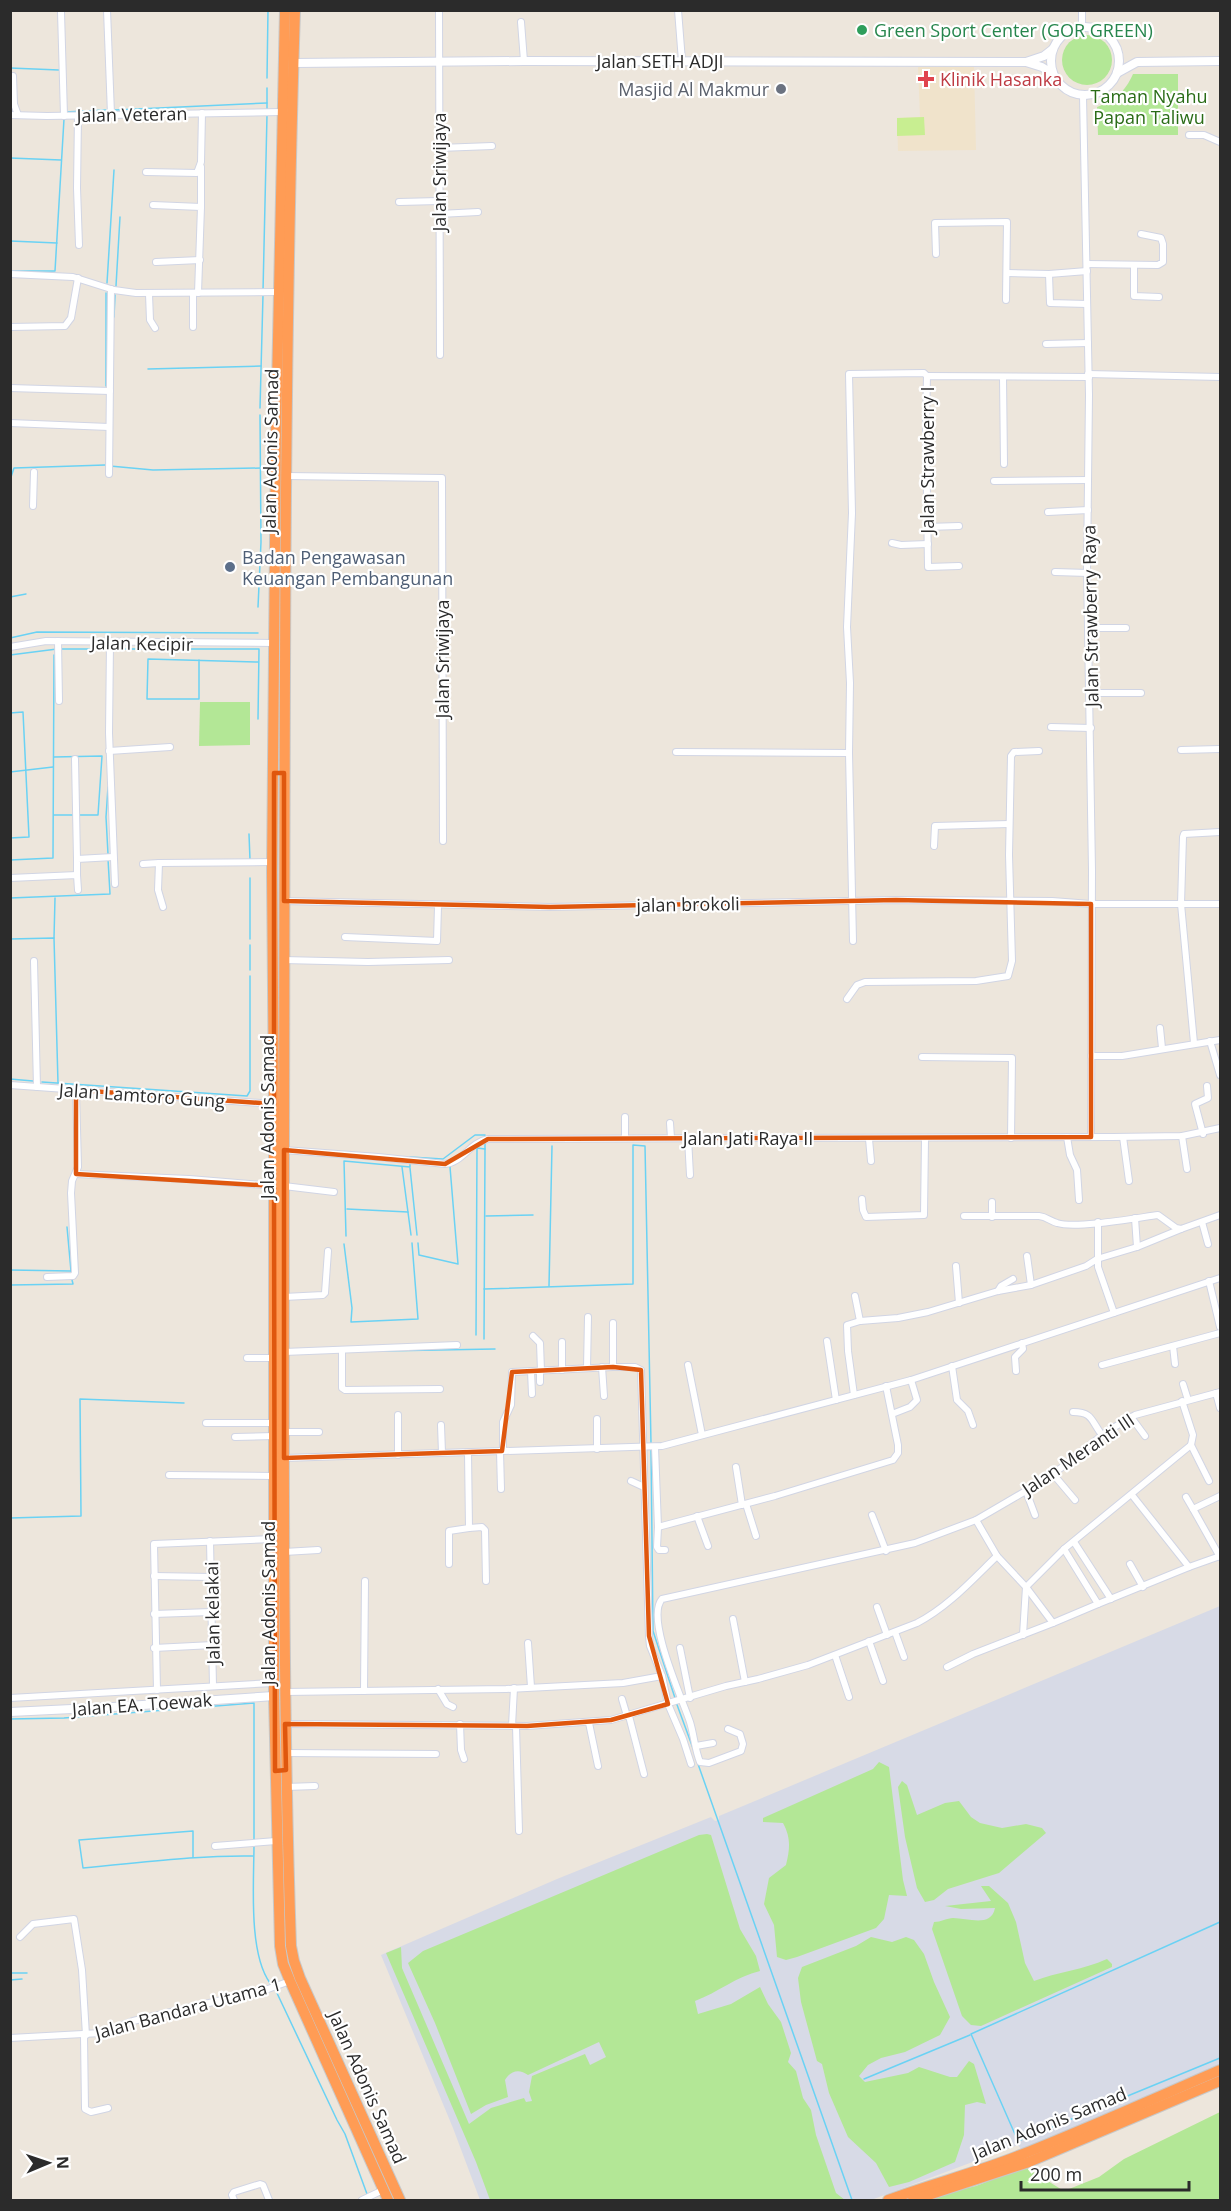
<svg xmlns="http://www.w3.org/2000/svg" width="1231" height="2211" font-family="'Open Sans',sans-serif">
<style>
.education{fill:#f0e3cb}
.airport{fill:#d7dae6}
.green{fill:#b3e796}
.pitch{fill:#c8ee91}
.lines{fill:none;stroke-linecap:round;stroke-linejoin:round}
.stream{stroke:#6ad2f4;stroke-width:1.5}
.street-casing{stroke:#d1d5e4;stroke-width:8}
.secondary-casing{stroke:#d1d5e4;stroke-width:10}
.highway-casing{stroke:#c8c8c8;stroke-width:12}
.street{stroke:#fff;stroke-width:6}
.secondary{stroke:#fff;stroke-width:8}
.highway{stroke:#ff9c55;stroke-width:10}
.marked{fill:none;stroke:#df570e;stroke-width:4.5;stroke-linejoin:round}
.leisure-dot{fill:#2e9e5b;stroke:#fff;stroke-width:2}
.health-dot{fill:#e0444e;stroke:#fff;stroke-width:2}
.worship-dot{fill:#6b7280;stroke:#fff;stroke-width:2}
.service-dot{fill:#5c6f8a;stroke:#fff;stroke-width:2}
.labels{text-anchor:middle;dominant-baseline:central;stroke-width:4.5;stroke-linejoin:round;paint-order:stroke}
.leisure-label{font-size:18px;fill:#27864d;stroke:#fff;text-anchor:start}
.street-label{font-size:18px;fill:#2b2b2b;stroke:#fff}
.health-label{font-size:18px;fill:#be3a42;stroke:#fff;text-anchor:start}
.worship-label{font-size:18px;fill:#5b616d;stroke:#fff;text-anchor:end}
.park-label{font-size:18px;fill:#2a6c17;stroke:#fff}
.service-label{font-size:18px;fill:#4e5e75;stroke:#fff;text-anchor:start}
</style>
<rect width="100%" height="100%" fill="#ede6dc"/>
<path class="education" d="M974 66 976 150 898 151 897 118 920 117 918 67Z"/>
<path class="airport" d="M1220 1606V2067L1022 2150 1018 2145 871 2200H480L453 2128 381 1955 557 1879 711 1817 715 1821 719 1820V1816Z"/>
<g class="green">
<circle cx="1087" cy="60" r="25"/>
<path d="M1133 74H1178V135H1098L1097 107C1115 100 1125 92 1133 74Z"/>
<path d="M200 702H250V745L199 746Z"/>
<path d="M879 1762 889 1767 903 1880 907 1896 889 1895 884 1919 876 1928 797 1957 786 1960 777 1957 774 1925 764 1904 769 1878 786 1865C790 1848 791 1838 783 1823L763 1822V1818L873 1769Z"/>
<path d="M902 1781 907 1785 917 1815 945 1803 959 1801 971 1817 980 1823 1002 1828 1026 1824 1042 1828 1046 1833 999 1873 948 1889 934 1900 925 1902 917 1888 905 1837 898 1787Z"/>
<path d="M707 1834 711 1835 740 1929 756 1956 760 1971C737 1976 717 1993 695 2001L698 2014 731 2004 760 1987 768 2004 781 2022 791 2053 788 2062 796 2071 803 2098 811 2110 816 2135 836 2193 845 2200H490L476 2162 386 1953 401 1947 402 1968 469 2124 491 2108 524 2098 526 2102 532 2101 529 2092 532 2076 585 2054 590 2065 606 2057 599 2042 528 2075C519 2068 510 2071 505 2080L508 2097 486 2105 471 2114 435 2023 408 1963 423 1951 699 1835Z"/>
<path d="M981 1886H989L1008 1903 1016 1922 1025 1963 1034 1981C1057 1972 1083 1970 1107 1959L1112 1964V1967L981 2026 971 2025 962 2016 932 1929 934 1922C941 1922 947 1918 953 1918 968 1918 991 1928 995 1908L961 1909 945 1906 991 1901Z"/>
<path d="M871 1937 892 1942 906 1937 914 1940 924 1954 934 1982 950 2017 940 2035 905 2052 881 2058 868 2065 859 2076 865 2082 908 2073 919 2067 950 2077H957L969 2061 974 2064 986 2104 977 2102 965 2105 964 2135 955 2162 909 2182 889 2187 876 2163 848 2137 829 2093 822 2064 817 2061 801 2002 798 1978 802 1967 856 1946Z"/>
<path d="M1220 2112V2200H926L939 2195 976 2186 1025 2167 1064 2191 1099 2177 1124 2159Z"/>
</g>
<path class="pitch" d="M924 117 925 135 897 136V118Z"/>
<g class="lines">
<g class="stream">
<path d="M10 68 59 70"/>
<path d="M267 78 268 10"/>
<path d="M115 110 267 103"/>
<path d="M267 111V88"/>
<path d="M65 112 106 110"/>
<path d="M10 158 61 160"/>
<path d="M10 241 57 243"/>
<path d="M10 271H55L64 119"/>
<path d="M107 283 114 170"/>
<path d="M116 286 120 217"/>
<path d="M263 291 267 115"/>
<path d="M114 317 115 295"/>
<path d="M148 369 261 366"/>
<path d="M106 386V293"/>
<path d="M260 408 263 295"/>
<path d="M110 466 153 470 261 468"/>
<path d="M10 480 14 468 105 465"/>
<path d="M10 597 26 594"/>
<path d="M258 607 261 542 260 415"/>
<path d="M10 638 37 632 258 633"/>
<path d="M62 649H108"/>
<path d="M113 649H259L258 719"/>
<path d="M10 655 57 649"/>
<path d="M199 660V699H147L148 659 258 662"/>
<path d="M10 713 23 712 29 837 10 838"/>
<path d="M54 757 102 756 98 815H78"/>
<path d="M10 772 53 767"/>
<path d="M54 815H73"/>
<path d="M249 834 250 860"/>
<path d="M108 854 106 817 108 787"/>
<path d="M10 860 53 858 54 655"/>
<path d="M250 878V939"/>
<path d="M10 898 110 894 108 859"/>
<path d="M54 938 55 898"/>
<path d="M10 939 54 938 58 1083"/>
<path d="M250 945V970"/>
<path d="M10 1079 33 1081"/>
<path d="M42 1082 247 1096 250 1091V976"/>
<path d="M410 1157 443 1159 475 1135H485V1137"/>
<path d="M402 1167 411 1235"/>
<path d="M410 1168 417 1235"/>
<path d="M347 1209 408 1212"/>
<path d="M486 1216 533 1215"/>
<path d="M67 1227 71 1271"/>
<path d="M346 1236 344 1161 410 1167V1162"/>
<path d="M418 1243 419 1255 458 1264 450 1167"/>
<path d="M344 1244 352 1308 351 1322 418 1319 412 1243"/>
<path d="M10 1270 71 1271"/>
<path d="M10 1285 73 1284 72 1280"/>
<path d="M549 1286 552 1146"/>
<path d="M484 1289 633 1284V1145L645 1146 651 1443"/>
<path d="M476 1335 477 1148 485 1149V1142"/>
<path d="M484 1339 485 1149"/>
<path d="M380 1351 495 1349"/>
<path d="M651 1448 653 1631 675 1698"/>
<path d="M10 1518 81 1516 80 1399 184 1403"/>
<path d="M676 1702 694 1751"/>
<path d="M10 1719 64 1718 254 1703V1839"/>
<path d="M698 1764 852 2200"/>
<path d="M254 1844C254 1881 248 1953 270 1983"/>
<path d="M193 1858V1831L79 1840 83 1868C140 1863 196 1855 253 1856"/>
<path d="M1220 1922 971 2034 1018 2141 1220 2058"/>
<path d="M10 1973H27"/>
<path d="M10 1980 22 1979"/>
<path d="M276 1991 337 2120 345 2134 367 2194"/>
<path d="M864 2079 970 2035"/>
</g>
<g class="street-casing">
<g id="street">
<path d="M107 10 111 114"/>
<path d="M439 10 440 355"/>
<path d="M678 10 682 61"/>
<path d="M1082 10V27"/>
<path d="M61 12 64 116"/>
<path d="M521 22 524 61"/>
<path d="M13 76 14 104 18 115"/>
<path d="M1083 96 1089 395 1087 569 1092 870 1091 1137"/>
<path d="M10 115 47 116 282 112"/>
<path d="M78 115 77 188 79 245"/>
<path d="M1189 135H1204L1220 142"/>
<path d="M439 148 492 146"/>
<path d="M146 172 197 173 201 162 202 113"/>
<path d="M399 202 439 201"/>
<path d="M153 205 201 207 198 293"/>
<path d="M201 207V167"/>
<path d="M439 214 478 212"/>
<path d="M936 254 935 223 1007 222 1006 300"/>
<path d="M156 262 200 260"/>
<path d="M1087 264 1158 265 1163 262V244L1161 238 1141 234"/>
<path d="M1134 265V296L1159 297"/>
<path d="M1007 273 1049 274 1087 271"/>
<path d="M10 274 73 277 114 290 136 293 279 292"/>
<path d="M1049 274 1050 303 1087 304"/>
<path d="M193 293V327"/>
<path d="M149 294 150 320 155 328"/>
<path d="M10 327 65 326 71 318 78 278"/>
<path d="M1046 344 1088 343"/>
<path d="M1088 374 1220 377"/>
<path d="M1003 377 1004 464"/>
<path d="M10 388 110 391"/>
<path d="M10 423 109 427"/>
<path d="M109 474 111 289"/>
<path d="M286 476 442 478 443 841"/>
<path d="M994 481 1088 480"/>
<path d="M33 506 34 472"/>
<path d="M1048 512 1088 510"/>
<path d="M927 527 959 526"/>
<path d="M892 543 901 545 928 544"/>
<path d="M959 566 928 567 926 425 927 376 1089 377"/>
<path d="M1055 572 1088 573"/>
<path d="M1089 628H1126"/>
<path d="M58 641 59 701"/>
<path d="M110 643 109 733 115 884"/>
<path d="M10 647 46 641 274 643"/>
<path d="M1091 693H1141"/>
<path d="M1051 727 1091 728"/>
<path d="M1181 750 1220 749"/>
<path d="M109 751 170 747"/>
<path d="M676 752 849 753"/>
<path d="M75 759 77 859"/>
<path d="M934 846 935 826 1009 824"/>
<path d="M143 864 159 863"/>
<path d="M77 875V859L113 857"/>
<path d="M10 878 77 875 78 890"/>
<path d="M284 901 550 907 896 900 1052 901 1091 904H1220"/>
<path d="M163 907 158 890 159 863 272 862"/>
<path d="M345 937 437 941 438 906"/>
<path d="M853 941 849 753 850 683 847 627 852 513 849 374 924 373 927 376"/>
<path d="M283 960 368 962 449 960"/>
<path d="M34 961 37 1087"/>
<path d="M847 999 857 985 865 982 976 981 1008 976 1012 961 1009 855 1011 756 1014 752 1039 751"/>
<path d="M1160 1028 1162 1048"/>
<path d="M1210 1041 1220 1075"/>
<path d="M1194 1043 1181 904 1183 837 1184 834 1220 832"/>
<path d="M1091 1056H1122L1220 1040"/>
<path d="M922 1057 1012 1058 1011 1138"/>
<path d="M10 1085 274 1104"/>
<path d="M625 1117V1138"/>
<path d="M670 1123 671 1138"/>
<path d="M1203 1134 1195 1104 1208 1098 1207 1086"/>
<path d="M1182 1136 1187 1169"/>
<path d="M1067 1137 1070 1155 1077 1170 1079 1200"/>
<path d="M1123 1137 1129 1181"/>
<path d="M688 1138 690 1175"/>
<path d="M869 1139 871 1161"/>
<path d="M284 1150 378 1157 445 1164C462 1163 470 1142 488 1139L1113 1137 1182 1136 1220 1128"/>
<path d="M76 1174 189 1179 274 1186"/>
<path d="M284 1186 334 1192"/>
<path d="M862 1199 863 1210 866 1217 924 1215 925 1139"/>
<path d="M992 1202V1217"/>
<path d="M964 1216H1039C1047 1217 1050 1221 1057 1223 1076 1229 1136 1218 1158 1215L1176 1228 1181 1229 1220 1215"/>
<path d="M1098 1222V1267L1114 1313"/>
<path d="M1202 1222 1208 1244"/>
<path d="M1137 1247 1181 1229"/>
<path d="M1027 1256 1031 1285"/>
<path d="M956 1266 959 1303"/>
<path d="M47 1277 73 1276 75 1273 71 1193 72 1181 78 1167 76 1090"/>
<path d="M1209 1281 1220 1327"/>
<path d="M998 1291 1001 1286 1013 1279"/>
<path d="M855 1296 860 1321"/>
<path d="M284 1297 323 1295 325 1293 328 1251"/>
<path d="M533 1336 540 1343 541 1371"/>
<path d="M827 1341 836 1400"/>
<path d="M562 1342V1370"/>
<path d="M1173 1346 1175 1364"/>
<path d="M342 1350V1388L345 1390 440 1389"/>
<path d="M284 1352 457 1345"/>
<path d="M247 1358H273"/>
<path d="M688 1365 702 1435"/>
<path d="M1102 1365 1220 1333"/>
<path d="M952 1366 957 1400 968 1411 973 1425"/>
<path d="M602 1367 604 1396"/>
<path d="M613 1367V1323"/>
<path d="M587 1368 588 1317"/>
<path d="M531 1371 532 1394"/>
<path d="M540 1371V1382"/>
<path d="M1016 1371 1015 1357 1023 1349 1022 1343"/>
<path d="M1183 1384 1188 1400"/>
<path d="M1216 1393 1220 1408"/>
<path d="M854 1395 848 1351 847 1325 860 1321 898 1318 928 1312 998 1291 1031 1285 1086 1266 1097 1259 1137 1247 1135 1218"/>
<path d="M1073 1412C1093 1412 1091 1421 1102 1435"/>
<path d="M892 1414 910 1407 917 1400 911 1380"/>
<path d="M398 1415V1455"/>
<path d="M1131 1417 1145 1436"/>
<path d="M597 1419V1449"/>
<path d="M206 1423H274"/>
<path d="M441 1425 442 1453"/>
<path d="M284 1432H319"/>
<path d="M235 1437 274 1436"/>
<path d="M1191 1445 1209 1481"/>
<path d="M655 1447 658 1527 775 1496 893 1460 898 1453V1445L886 1386"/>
<path d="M500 1451 501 1489"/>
<path d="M503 1451V1422L511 1405 512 1372 613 1367H635L641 1370 649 1636 650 1646 662 1676 668 1704 683 1739 691 1764"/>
<path d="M284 1458 662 1446 911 1380 1220 1278"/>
<path d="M736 1467 742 1505"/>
<path d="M1053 1474 1075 1500"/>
<path d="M169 1475 274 1476"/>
<path d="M631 1481 644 1487"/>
<path d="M1026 1491 1035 1515"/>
<path d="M1132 1495 1189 1567"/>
<path d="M1186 1497 1193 1509"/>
<path d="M746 1504 756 1536"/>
<path d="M872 1515 886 1551"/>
<path d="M697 1516 708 1546"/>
<path d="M976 1520 997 1556 1026 1587 1053 1623 1098 1604 1064 1549 1191 1445 1193 1435 1182 1401"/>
<path d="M658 1527 657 1547 659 1550H665"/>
<path d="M469 1528 482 1527 485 1530 486 1581"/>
<path d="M210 1541 213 1686"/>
<path d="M1074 1542 1111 1599"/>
<path d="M284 1552 318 1550"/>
<path d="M1220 1557 1193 1509 1220 1496"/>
<path d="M449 1564V1531L469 1528 468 1452"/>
<path d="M1130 1564 1143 1587"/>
<path d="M154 1576 211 1577"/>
<path d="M1098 1604 1189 1567 1220 1556"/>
<path d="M877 1607 887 1635"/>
<path d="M154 1614 211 1612"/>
<path d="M733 1619 745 1682"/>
<path d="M895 1632 904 1657"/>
<path d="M1023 1635 1026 1587 1064 1549"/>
<path d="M869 1641 883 1681"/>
<path d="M528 1643 531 1687"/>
<path d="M154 1648 213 1645"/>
<path d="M680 1648 690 1698"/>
<path d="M835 1655 849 1697"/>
<path d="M947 1667 973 1654 1053 1623"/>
<path d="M438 1689 447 1704 453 1707"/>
<path d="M157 1690 154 1544 273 1539"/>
<path d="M364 1691 365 1581"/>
<path d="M285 1692 506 1689 623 1683 662 1676"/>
<path d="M10 1698 273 1683"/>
<path d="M622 1699 627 1716"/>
<path d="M629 1716 644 1774"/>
<path d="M589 1723 598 1766"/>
<path d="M285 1724 527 1726 611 1720 726 1686 758 1679 808 1665 917 1623C948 1607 972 1580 997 1556"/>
<path d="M460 1724 461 1750 464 1759"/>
<path d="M512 1726 514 1688"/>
<path d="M516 1726 519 1831"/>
<path d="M728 1729 740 1734 743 1744 741 1751 709 1763 700 1762C695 1750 694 1735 690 1722 682 1698 645 1618 662 1599L915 1543 976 1520 1036 1485 1061 1468 1106 1432 1135 1415 1220 1392"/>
<path d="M696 1746 713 1743"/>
<path d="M286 1753 436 1754"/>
<path d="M286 1787 315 1786"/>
<path d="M215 1846 276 1841"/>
<path d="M20 1937 33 1924 74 1919 82 1970 86 2035"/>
<path d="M84 2036 85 2109 91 2112 108 2108"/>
<path d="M10 2038 101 2033 133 2021 268 1989 290 1981"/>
<path d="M234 2200 232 2195 234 2192 260 2184 263 2185 269 2200"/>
<path d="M362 2200 383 2190"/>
</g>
</g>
<g class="secondary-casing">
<g id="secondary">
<circle cx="1085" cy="61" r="34"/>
<path d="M1026 62 1042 67 1053 74"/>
<path d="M294 63 524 61 1026 62 1044 56 1053 49"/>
<path d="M1117 73 1137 62 1220 61"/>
<path d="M10 1712 113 1707 274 1696"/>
</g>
</g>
<g class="highway-casing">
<g id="highway">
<path d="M285 10 276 433 272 873 274 1104V1696L280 1946 283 1964 290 1981 388 2200"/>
<path d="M295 10C283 390 285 769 284 1149 284 1415 282 1681 291 1946L294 1961 300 1978 400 2200"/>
<path d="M888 2200C931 2184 975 2173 1018 2156 1086 2129 1153 2099 1220 2070"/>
<path d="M913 2200 1029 2162 1220 2081"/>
</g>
</g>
<use href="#street" class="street"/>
<use href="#secondary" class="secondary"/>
<use href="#highway" class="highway"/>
</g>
<path class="marked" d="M274 773H284V901L550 907 896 900 1091 904V1137L488 1139 445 1164 284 1150V1458L502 1451 512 1372 613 1367 641 1370 649 1636 668 1704 611 1720 527 1726 285 1724 286 1770 275 1771 274 1186 76 1174V1090L274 1104Z"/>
<circle class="leisure-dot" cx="862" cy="30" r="6"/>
<path class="health-dot" d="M923 70h6v6h6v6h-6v6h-6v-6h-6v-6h6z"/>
<circle class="worship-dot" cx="781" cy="89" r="6"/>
<circle class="service-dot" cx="230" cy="567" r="6"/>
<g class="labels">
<g class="leisure-label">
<text x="874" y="30">Green Sport Center (GOR GREEN)</text>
</g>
<g class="street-label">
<text x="660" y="61">Jalan SETH ADJI</text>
<text transform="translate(132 114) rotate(-1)">Jalan Veteran</text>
<text transform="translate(439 172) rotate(-90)">Jalan Sriwijaya</text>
<text transform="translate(270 451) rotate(-89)">Jalan Adonis Samad</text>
<text transform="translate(927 460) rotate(-90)">Jalan Strawberry I</text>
<text transform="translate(1090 616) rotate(-91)">Jalan Strawberry Raya</text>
<text transform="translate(142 643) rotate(1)">Jalan Kecipir</text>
<text transform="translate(442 659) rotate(-90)">Jalan Sriwijaya</text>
<text transform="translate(688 904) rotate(-1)">jalan brokoli</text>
<text transform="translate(142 1095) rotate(4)">Jalan Lamtoro Gung</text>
<text transform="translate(267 1117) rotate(-90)">Jalan Adonis Samad</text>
<text x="748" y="1138">Jalan Jati Raya II</text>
<text transform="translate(1078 1454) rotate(-34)">Jalan Meranti III</text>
<text transform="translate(268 1603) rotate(-90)">Jalan Adonis Samad</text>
<text transform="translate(212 1613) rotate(-91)">Jalan kelakai</text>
<text transform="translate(142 1704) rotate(-4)">Jalan EA. Toewak</text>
<text transform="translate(188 2008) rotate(-15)">Jalan Bandara Utama 1</text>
<text transform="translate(368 2087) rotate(66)">Jalan Adonis Samad</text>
<text transform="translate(1049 2123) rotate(-22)">Jalan Adonis Samad</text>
</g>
<g class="health-label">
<text x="940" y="79">Klinik Hasanka</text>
</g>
<g class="worship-label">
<text x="769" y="89">Masjid Al Makmur</text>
</g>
<g class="park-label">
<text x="1149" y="96">Taman Nyahu<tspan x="1149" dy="21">Papan Taliwu</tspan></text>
</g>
<g class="service-label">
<text x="242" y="557">Badan Pengawasan<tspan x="242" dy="21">Keuangan Pembangunan</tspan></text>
</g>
</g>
<rect width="1231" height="2211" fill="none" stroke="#2b2b2b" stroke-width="24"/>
<g transform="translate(48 2163) rotate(88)" stroke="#ffffff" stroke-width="4.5" paint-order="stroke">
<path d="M0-4.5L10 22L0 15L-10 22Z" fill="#2b2b2b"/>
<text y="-9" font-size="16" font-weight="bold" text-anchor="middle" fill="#2b2b2b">N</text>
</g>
<path d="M1021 2181v9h168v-9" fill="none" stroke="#2b2b2b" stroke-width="3"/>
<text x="1030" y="2181" font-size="18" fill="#2b2b2b" stroke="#ffffff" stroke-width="4.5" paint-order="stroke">200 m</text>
</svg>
